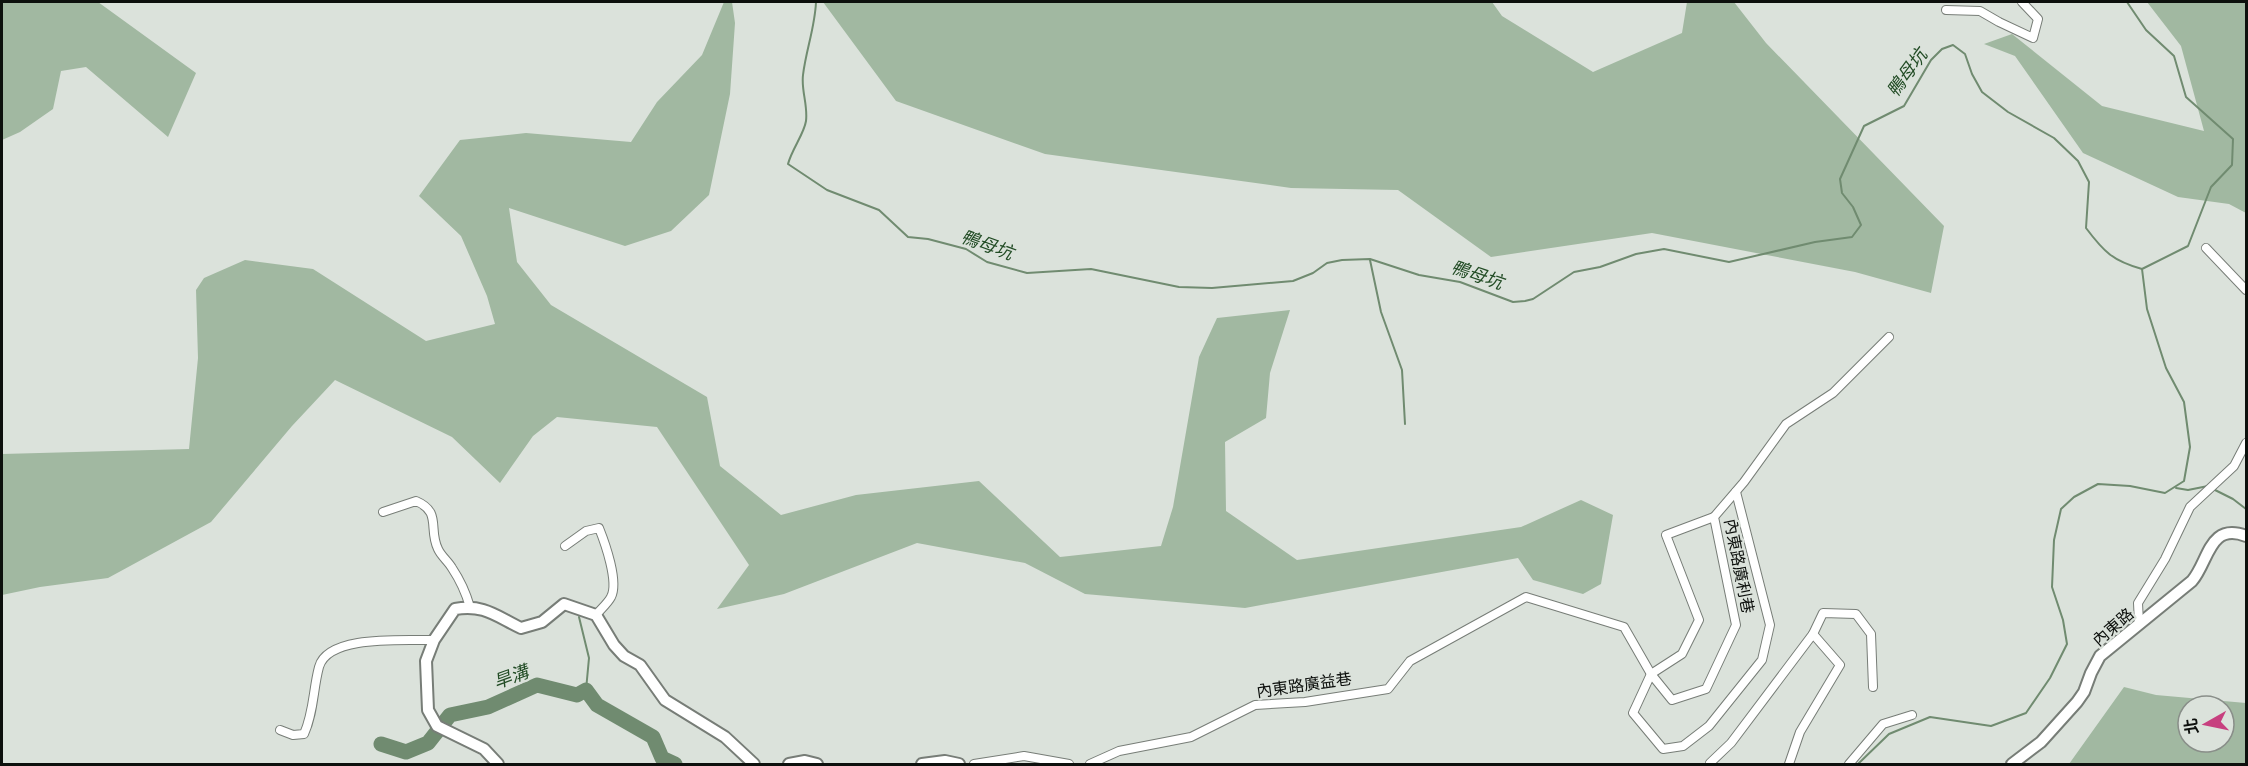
<svg xmlns="http://www.w3.org/2000/svg" width="2248" height="766" font-family="'DM Sans','Noto Sans TC',sans-serif">
<style>
.green{fill:#a1b8a1;fill-rule:evenodd}
.lines{fill:none;stroke-linecap:round;stroke-linejoin:round}
.stream{stroke:#708b70;stroke-width:2}
.river{stroke:#708b70;stroke-width:15}
.street-casing{stroke:#777d77;stroke-width:10}
.secondary-casing{stroke:#777d77;stroke-width:14}
.street{stroke:#fff;stroke-width:8}
.secondary{stroke:#fff;stroke-width:10}
.labels{text-anchor:middle;dominant-baseline:central;stroke-width:4.5;stroke-linejoin:round;paint-order:stroke}
.street-label{font-size:16px;fill:#0d100d;stroke:#dbe2db}
.water-label{font-size:18px;font-style:italic;fill:#224c25;stroke:#dbe2db}
</style>
<rect width="100%" height="100%" fill="#dbe2db"/>
<g class="green">
<path d="M2 2H98L196 73 168 137 86 67 61 71 53 109 20 132 2 140Z"/>
<path d="M724 2H732L735 23 730 94 709 195 671 231 625 246 509 208 517 262 551 305 707 397 720 466 781 515 856 495 979 481 1060 557 1161 546 1173 507 1199 357 1217 318 1290 310 1270 373 1266 418 1225 442 1226 511 1297 560 1521 527 1581 500 1613 515 1601 584 1583 594 1533 580 1518 558 1245 608 1085 594 1025 563 917 543 784 594 717 609 749 565 657 427 557 417 533 436 500 483 452 437 335 380 292 426 211 522 108 578 40 587 2 595V454L189 449 198 358 196 290 204 278 245 260 313 269 426 341 495 324 487 296 461 236 419 196 460 140 526 133 631 142 657 102 702 55Z"/>
<path d="M823 2H1492L1502 16 1593 72 1682 33 1687 2H1734L1766 43 1944 226 1931 293 1855 272 1652 233 1491 257 1398 190 1291 188 1045 154 896 101Z"/>
<path d="M2147 2H2246V213L2229 204 2178 197 2083 153 2015 56 1984 44 2012 34 2102 106 2204 131 2181 46Z"/>
<path d="M2124 687 2156 695 2246 703V764H2069ZM2188 706H2224V742H2188Z"/>
</g>
<g class="lines">
<g class="stream">
<path d="M816 2C815 27 806 50 803 75 801 90 808 105 806 121 804 134 792 149 788 164L827 190 879 210 908 237 928 239 966 249 987 262 1027 273 1091 269 1179 287 1212 288 1293 281 1313 273 1327 263 1342 260 1370 259 1419 275 1460 282 1513 302 1525 301 1533 299 1574 272 1600 267 1636 254 1664 249 1729 262 1815 242 1852 237 1861 225 1853 207 1842 193 1840 179 1864 126 1904 106 1931 60 1942 49 1953 45 1965 54 1972 74 1982 92 2008 112 2054 138 2078 161 2089 182 2086 228C2104 252 2113 261 2142 269"/>
<path d="M1370 260 1381 312 1402 370 1405 424"/>
<path d="M2176 488 2188 490 2208 486"/>
<path d="M2213 489 2233 499 2246 509"/>
<path d="M579 617 589 658 586 690"/>
<path d="M1858 764 1889 734 1930 717 1991 726 2026 713 2050 678 2067 644 2063 620 2052 587 2054 540 2061 509 2074 497 2098 484 2130 486 2165 493 2184 481 2190 447 2184 402 2166 368 2147 309 2142 269 2188 246 2211 187 2232 165 2233 139 2186 97 2174 56 2146 30 2127 2"/>
</g>
<path class="river" d="M381 744 406 752 428 743 450 715 488 707 537 685 577 695 586 690 597 705 653 737 662 758 675 764"/>
<g class="street-casing">
<g id="street">
<path d="M1946 10 1980 11 1999 22 2033 38 2038 19 2022 2"/>
<path d="M2206 248 2246 290"/>
<path d="M383 512 416 501C442 512 428 529 438 549 441 556 448 561 452 568 460 580 466 593 470 607"/>
<path d="M1714 517 1666 535 1699 620 1682 654 1651 674 1633 713 1663 749 1683 746 1709 726 1762 660 1770 625 1736 492"/>
<path d="M565 546 586 531 599 528C605 543 619 582 611 597 608 603 600 610 596 615"/>
<path d="M2139 623 2138 603 2165 559 2190 507 2234 466 2246 443"/>
<path d="M1813 634 1823 613 1856 614 1871 634 1873 687"/>
<path d="M280 730 293 735 304 734C314 712 313 689 319 667 328 634 406 641 434 640"/>
<path d="M1710 763 1731 743 1813 634 1840 665 1800 732 1789 764"/>
<path d="M974 764 1024 756 1069 764"/>
<path d="M1090 764 1119 751 1191 737 1255 705 1305 702 1388 689 1410 661 1526 597 1624 627 1651 674 1672 700 1706 689 1736 625 1714 517 1744 482 1786 424 1833 393 1889 337"/>
<path d="M1849 764 1883 724 1912 715"/>
</g>
</g>
<g class="secondary-casing">
<g id="secondary">
<path d="M498 764 484 749 437 726 428 710 426 661 434 640 455 609C484 604 496 616 521 628L542 622 564 604 596 615 614 645 624 656 640 665 665 700 725 737 754 764"/>
<path d="M789 764 805 761 817 764"/>
<path d="M922 764 945 761 959 764"/>
<path d="M2012 764 2041 742 2077 702 2084 692 2091 673 2100 656 2192 581C2209 561 2209 522 2246 536"/>
</g>
</g>
<use href="#street" class="street"/>
<use href="#secondary" class="secondary"/>
</g>
<g class="labels">
<g class="street-label">
<text transform="translate(1739 566) rotate(79)">內東路廣利巷</text>
<text transform="translate(2113 627) rotate(-41)">內東路</text>
<text transform="translate(1304 685) rotate(-8)">內東路廣益巷</text>
</g>
<g class="water-label">
<text transform="translate(1907 73) rotate(-54)">鴨母坑</text>
<text transform="translate(987 245) rotate(20)">鴨母坑</text>
<text transform="translate(1477 275) rotate(19)">鴨母坑</text>
<text transform="translate(511 677) rotate(-20)">旱溝</text>
</g>
</g>
<rect width="2248" height="766" fill="none" stroke="#0d100d" stroke-width="6"/>
<g transform="translate(2206 724) rotate(261)"><circle r="28" fill="#dbe2db" stroke="#898e89" stroke-width="1.5"/>
<path d="M0-4.5L10 22L0 15L-10 22Z" fill="#c7407f"/>
<text y="-9" font-size="16" font-weight="bold" text-anchor="middle" fill="#0d100d">北</text>
</g>
</svg>
